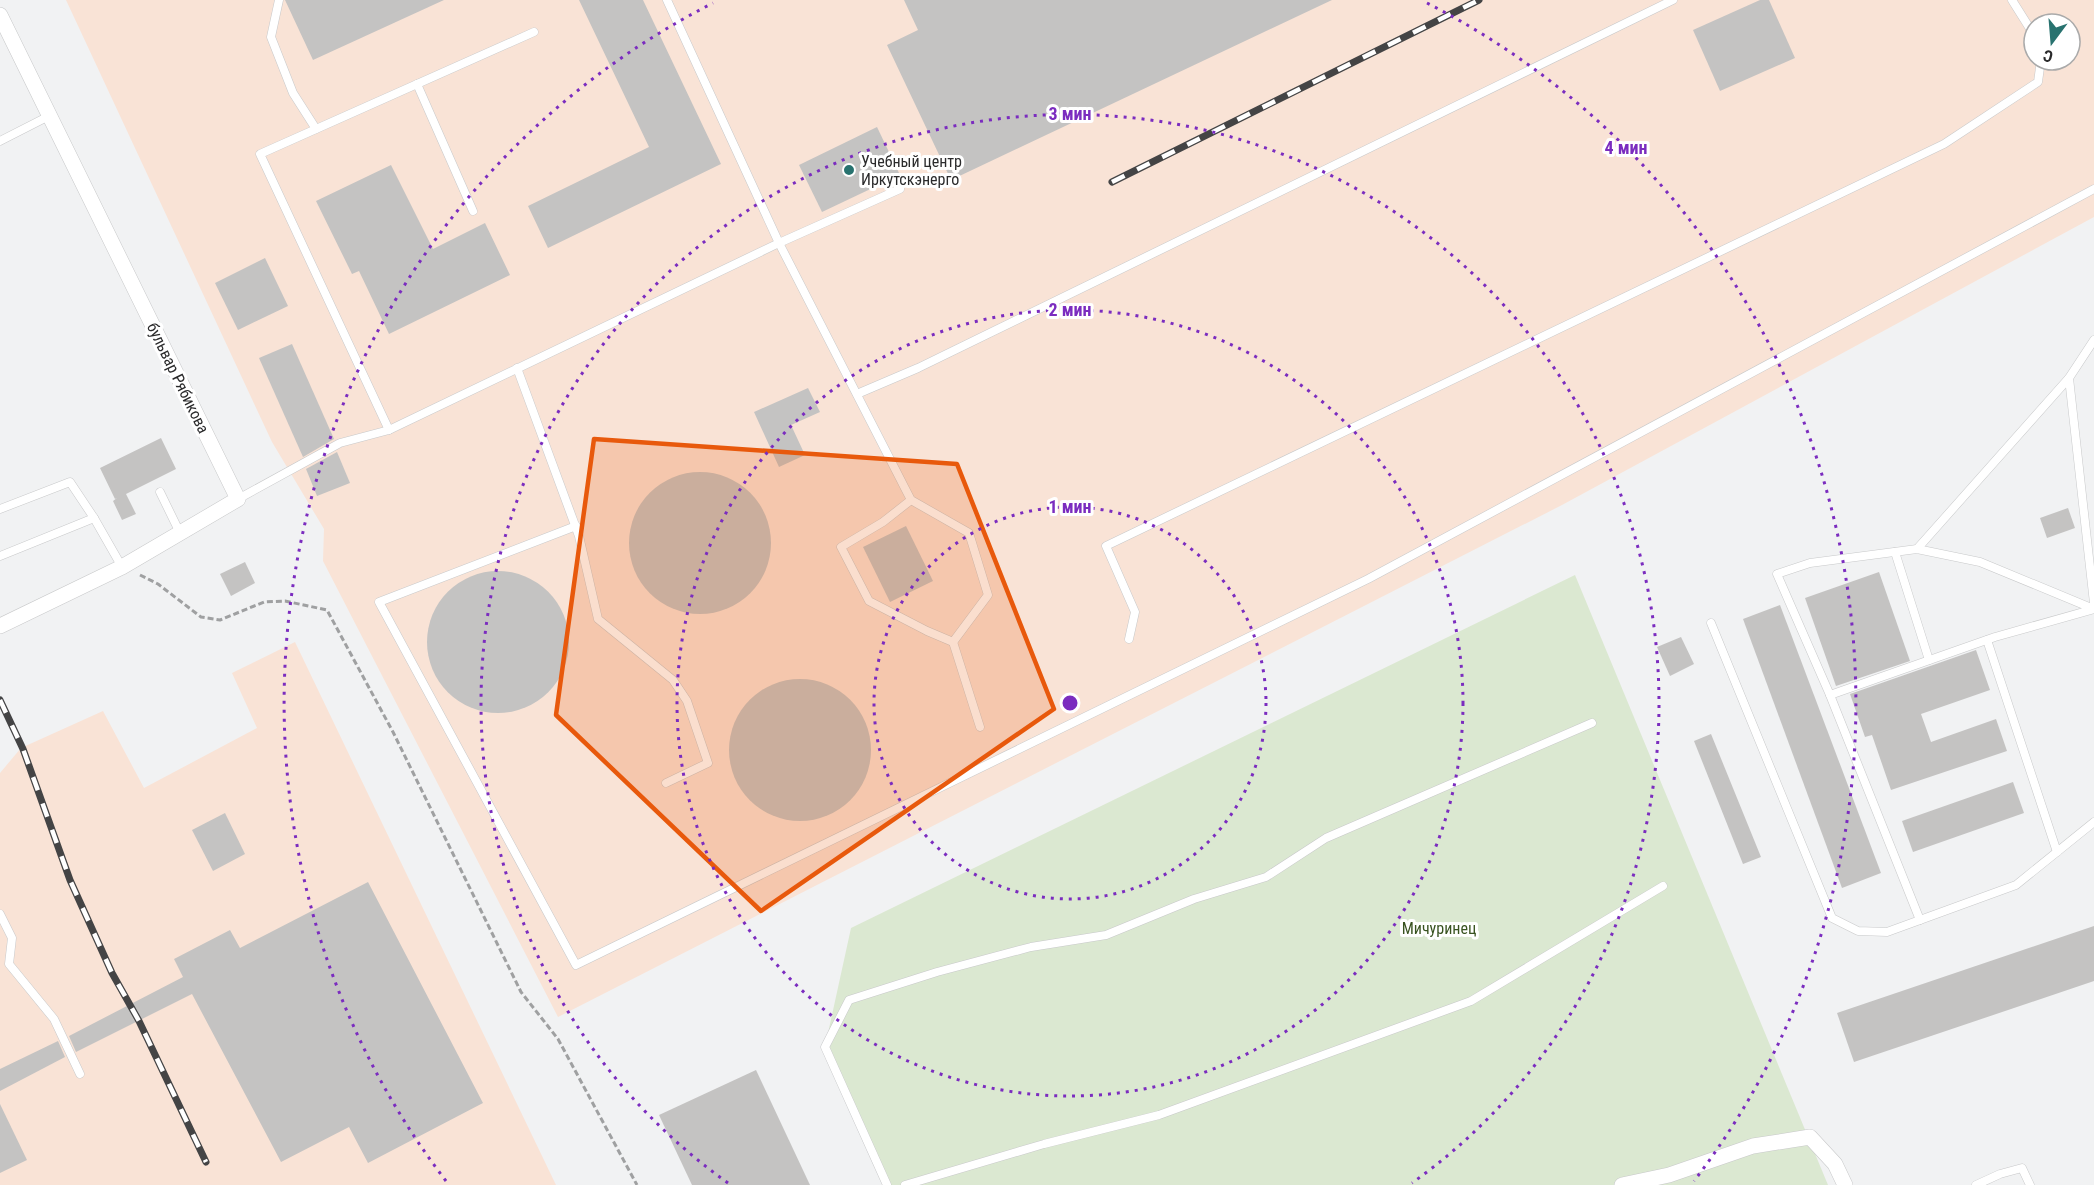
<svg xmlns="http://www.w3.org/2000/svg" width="2094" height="1185" font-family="'Roboto Condensed',sans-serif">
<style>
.industrial{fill:#f9e3d6;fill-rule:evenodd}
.green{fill:#dbe8d1}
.building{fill:#c4c3c2}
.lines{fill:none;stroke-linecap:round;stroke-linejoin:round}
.service-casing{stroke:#c8c9ca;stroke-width:9}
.minor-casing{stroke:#c8c9ca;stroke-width:16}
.path{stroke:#9fa0a1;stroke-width:3;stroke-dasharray:6 3;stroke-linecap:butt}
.service{stroke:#fff;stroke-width:8}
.minor{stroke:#fff;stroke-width:15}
.rail-casing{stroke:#444445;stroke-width:7}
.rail{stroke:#fff;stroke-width:4.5;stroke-dasharray:14;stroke-linecap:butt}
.marked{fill:#e8590c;fill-opacity:0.2;stroke:#e8590c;stroke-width:4.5;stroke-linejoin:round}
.ring{fill:none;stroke:#7b2cbf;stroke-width:3;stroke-dasharray:3 6}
.poi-dot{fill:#28726f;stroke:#fff;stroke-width:2}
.labels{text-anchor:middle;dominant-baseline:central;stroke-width:6;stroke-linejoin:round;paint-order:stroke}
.poi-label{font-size:16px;fill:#2a2a2b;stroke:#fff;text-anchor:start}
.street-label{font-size:16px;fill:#2a2a2b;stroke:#fff}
.park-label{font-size:16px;fill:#385220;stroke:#fff}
.centre{fill:#7b2cbf;stroke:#fff;stroke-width:3}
.ring-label{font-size:18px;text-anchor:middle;font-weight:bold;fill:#7b2cbf;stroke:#fff;stroke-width:6;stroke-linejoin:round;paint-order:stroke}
</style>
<rect width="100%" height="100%" fill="#f1f2f3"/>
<g class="industrial">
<path d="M66 0H2094V217L1562 505 558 1017 323 561 324 529 272 442ZM2034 24H2070V60H2034Z"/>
<path d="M295 642 556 1185H0V773L21 748 103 711 144 788 257 728 232 673Z"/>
</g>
<path class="green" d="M1575 575 1828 1185H887L825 1047 851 928Z"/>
<g class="building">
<path d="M285 0H444L313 60Z"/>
<path d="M579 0H643L721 164 548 248 528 206 649 147Z"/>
<path d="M904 0H1332L951 180 887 45 918 30Z"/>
<path d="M1760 0H1769L1795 58 1720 91 1693 30Z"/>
<path d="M877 127 900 175 822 212 799 165Z"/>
<path d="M391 165 433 249 485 223 510 275 389 334 359 271 352 274 316 201Z"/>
<path d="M265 258 288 306 238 330 215 283Z"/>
<path d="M292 344 334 439 303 457 259 358Z"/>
<path d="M808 388 820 412 791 425 805 455 779 467 754 412Z"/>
<path d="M161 438 176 469 126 494 136 514 122 520 113 501 117 498 115 499 100 468Z"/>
<path d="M337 452 350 483 317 496 306 469Z"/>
<circle cx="700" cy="543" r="71"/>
<path d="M2068 508 2075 528 2047 538 2040 518Z"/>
<path d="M906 526 933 581 890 602 863 547Z"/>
<path d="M245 562 255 583 231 596 220 574Z"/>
<circle cx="498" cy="642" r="71"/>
<path d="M1879 572 1910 661 1836 686 1805 598Z"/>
<path d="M1780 605 1881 873 1842 888 1743 619Z"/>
<path d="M1681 637 1694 664 1670 676 1657 647Z"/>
<path d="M1976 650 1990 690 1921 714 1931 742 1996 719 2007 751 1891 790 1872 735 1865 737 1850 694Z"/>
<circle cx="800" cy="750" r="71"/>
<path d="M1711 734 1761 857 1743 864 1694 741Z"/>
<path d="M2013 782 2024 813 1913 852 1902 821Z"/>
<path d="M225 813 245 854 213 871 192 830Z"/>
<path d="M368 882 483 1103 368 1163 349 1127 281 1162 192 994 76 1052 69 1036 183 977 174 959 230 930 240 948Z"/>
<path d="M2094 926V981L1854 1062 1837 1013Z"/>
<path d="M58 1041 65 1057 0 1091V1069Z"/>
<path d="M756 1070 810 1185H692L659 1115Z"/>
<path d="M0 1104 27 1160 0 1173Z"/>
</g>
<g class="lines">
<g class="service-casing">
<g id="service">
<path d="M279 0 271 37 293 93 316 129"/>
<path d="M667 0 779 243 911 500 969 533 988 595 953 642"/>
<path d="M2012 0 2034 35"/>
<path d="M417 84 473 211"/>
<path d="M0 141 49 116"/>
<path d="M2094 340 2069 378 2094 603"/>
<path d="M517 368 579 536 598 619 673 680 687 701 708 763 666 783"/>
<path d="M857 394 918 368 1673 0"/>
<path d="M389 430 260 154 534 32"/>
<path d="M160 492 180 533"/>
<path d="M238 499 340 443 389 430 779 243 900 189"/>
<path d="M911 500 883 522 841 547 869 601 927 631 953 642 980 727"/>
<path d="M0 509 70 482 94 518 122 567"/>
<path d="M576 526 379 602 576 965 1368 579 2094 189"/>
<path d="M1917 549 2069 378"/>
<path d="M1895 552 1929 660"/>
<path d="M0 556 94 518"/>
<path d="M2094 609 1980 562 1917 549 1810 563 1777 574 1830 695 1995 637 2094 609"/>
<path d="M1711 623 1832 918 1858 931 1887 932 2016 885 2094 822"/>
<path d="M1129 639 1135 612 1106 546 1944 144 2038 82 2041 60"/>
<path d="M1987 640 2057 852"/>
<path d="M1830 695 1920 920"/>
<path d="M0 914 12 938 9 964 54 1019 80 1074"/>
<path d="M887 1185 825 1047 849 1000 937 972 1031 947 1106 935 1194 899 1266 877 1326 838 1592 723"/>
<path d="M905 1185 1044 1144 1159 1115 1471 1001 1663 886"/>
<path d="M1976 1185 2000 1174 2022 1168 2030 1185"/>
</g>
</g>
<g class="minor-casing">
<g id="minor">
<path d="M0 15 238 499 122 567 0 626"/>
<path d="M1622 1185 1669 1175 1753 1146 1810 1137 1835 1164 1845 1185"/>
</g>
</g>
<path class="path" d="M140 575 158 584 201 617 220 620 264 602 285 601 327 610 393 732 521 992 558 1039 637 1185"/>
<use href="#service" class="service"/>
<use href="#minor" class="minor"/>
<g class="rail-casing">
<g id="rail">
<path d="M1112 182 1479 0"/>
<path d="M0 700 23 749 70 880 112 973 139 1021 206 1162"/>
</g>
</g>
<use href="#rail" class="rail"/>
</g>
<path class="marked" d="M594 439 957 464 1054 709 761 911 556 715Z"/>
<g class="ring">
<circle cx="1070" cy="703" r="196"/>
<circle cx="1070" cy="703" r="393"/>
<path d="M728 1183A589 589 0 1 1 1412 1183"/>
<path d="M446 1181A786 786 0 0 1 713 3M1427 3A786 786 0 0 1 1694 1181"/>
</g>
<circle class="poi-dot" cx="849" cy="170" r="6"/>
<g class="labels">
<g class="poi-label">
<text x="861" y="161">Учебный центр<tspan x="861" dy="18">Иркутскэнерго</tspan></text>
</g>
<g class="street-label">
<text transform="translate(178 378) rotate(64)">бульвар Рябикова</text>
</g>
<g class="park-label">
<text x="1439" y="928">Мичуринец</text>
</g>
</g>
<circle cx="1070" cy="703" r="9" class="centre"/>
<g class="ring-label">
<text x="1070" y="120">3 мин</text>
<text x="1626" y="154">4 мин</text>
<text x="1070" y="316">2 мин</text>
<text x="1070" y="513">1 мин</text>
</g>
<g transform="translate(2052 42) rotate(196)"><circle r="28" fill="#ffffff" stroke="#aaaaaa" stroke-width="1.5"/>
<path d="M0-4.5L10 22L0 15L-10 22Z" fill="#28726f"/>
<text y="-9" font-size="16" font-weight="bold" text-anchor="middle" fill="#2a2a2b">С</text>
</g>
</svg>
